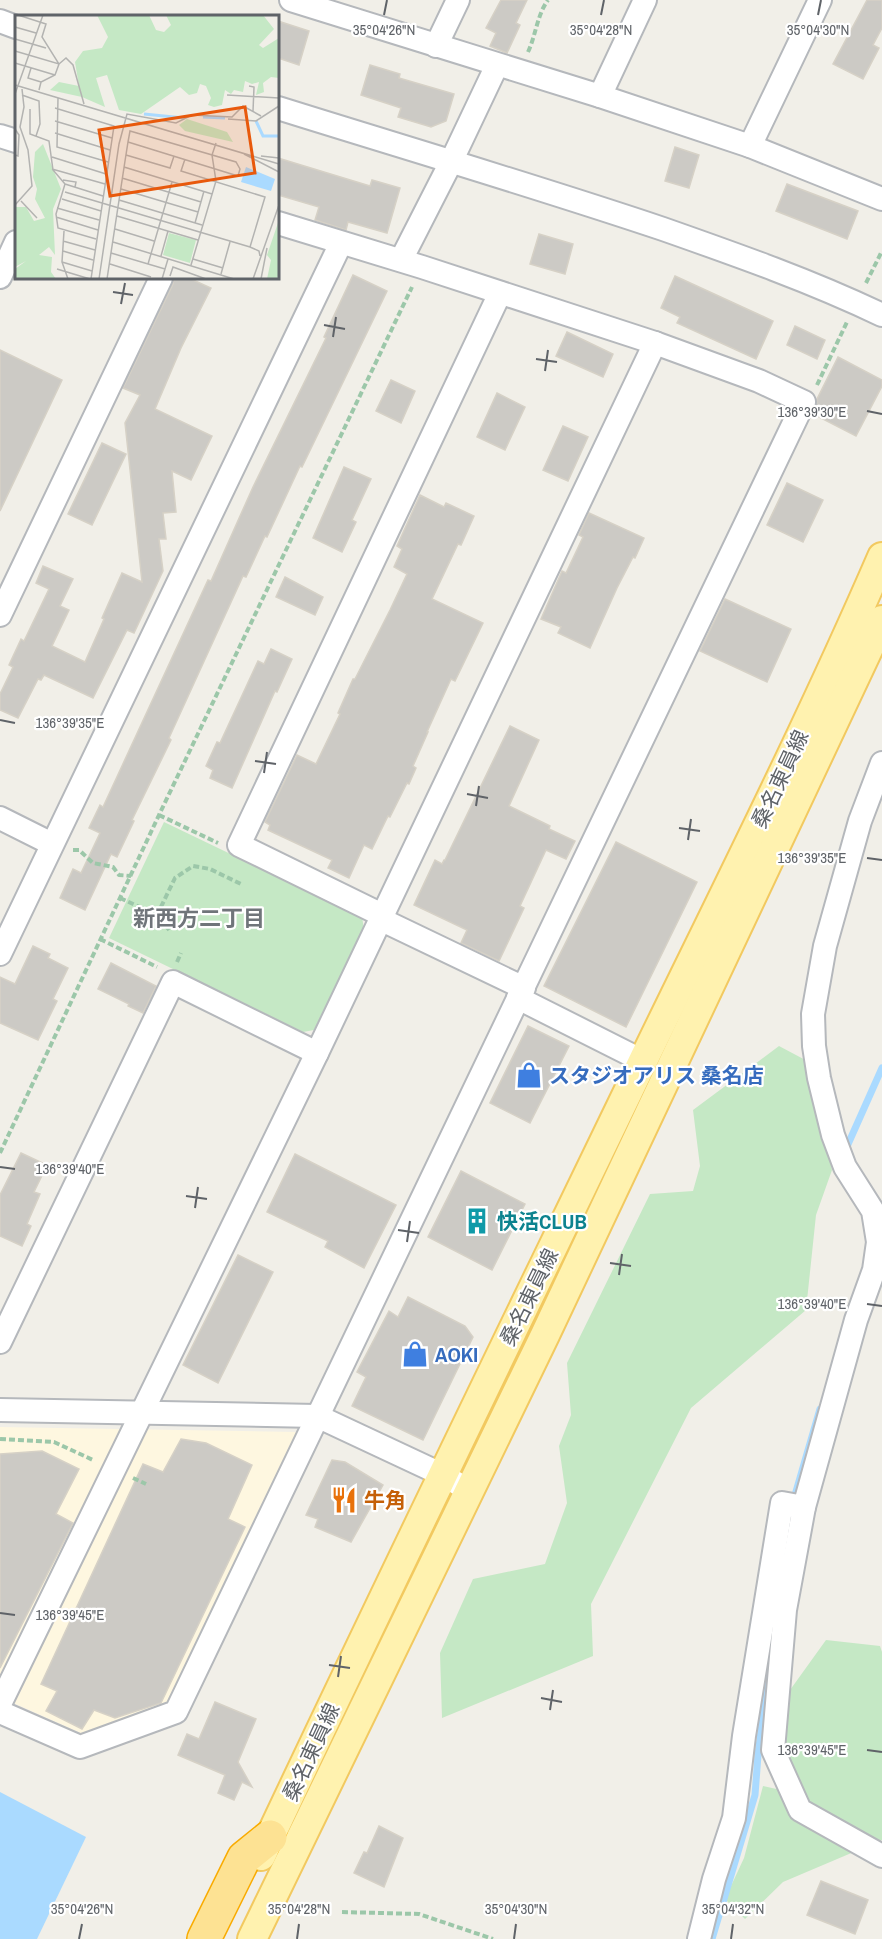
<svg xmlns="http://www.w3.org/2000/svg" width="882" height="1939" font-family="'Archivo Narrow','Noto Sans JP',sans-serif">
<style>
.commercial{fill:#fef7e0}
.green{fill:#c5e8c5}
.water{fill:#aadaff}
.lines{fill:none;stroke-linecap:round;stroke-linejoin:round}
.stream{stroke:#aadaff;stroke-width:7}
.building{fill:#cccac5;stroke:#d6d1c6;stroke-width:1.5}
.minor-casing{stroke:#b5b8bc;stroke-width:26}
.major-casing{stroke:#f2c960;stroke-width:32}
.highway-casing{stroke:#f9ab00;stroke-width:36}
.path{stroke:#9cc7a9;stroke-width:4;stroke-dasharray:6 3;stroke-linecap:butt}
.minor{stroke:#fff;stroke-width:22}
.major{stroke:#fff2af;stroke-width:28}
.highway{stroke:#fde293;stroke-width:33}
.ticks{fill:none;stroke:#5f6368;stroke-width:2}
.labels{text-anchor:middle;dominant-baseline:central;stroke-width:4.5;stroke-linejoin:round;paint-order:stroke}
.street-label{font-size:21px;fill:#5f6368;stroke:#fff}
.shop-label{font-size:21px;font-weight:bold;fill:#366cbe;stroke:#fff;text-anchor:start}
.culture-label{font-size:21px;font-weight:bold;fill:#0d838f;stroke:#fff;text-anchor:start}
.food-label{font-size:21px;font-weight:bold;fill:#c56008;stroke:#fff;text-anchor:start}
.neighbourhood-label{font-size:22px;font-weight:bold;fill:#70757a;stroke:#fff}
.inset-river{fill:none;stroke:#aadaff;stroke-width:3}
.inset-road{fill:none;stroke:#b3b3b1;stroke-width:1.5}
.view{fill:#e8590c;fill-opacity:0.15;stroke:#e8590c;stroke-width:3}
.inset-edge{fill:none;stroke:#5f6368;stroke-width:3}
.ticks-label{font-size:15px;text-anchor:middle;fill:#5f6368;stroke:#fff;stroke-width:4.5;stroke-linejoin:round;paint-order:stroke}
</style>
<rect width="100%" height="100%" fill="#f1efe8"/>
<path class="commercial" d="M0 1427 298 1432 173 1700 160 1709 83 1734 0 1697Z"/>
<g class="green">
<path d="M164 822 362 917 364 929 314 1030 303 1032 109 938Z"/>
<path d="M779 1046 811 1063 832 1170 816 1215 806 1310 691 1408 591 1604 593 1656 442 1718 440 1653 473 1579 545 1564 567 1503 559 1446 571 1415 567 1363 650 1194 693 1191 700 1166 693 1110Z"/>
<path d="M826 1640 880 1646 882 1652V1840L783 1882 745 1919 725 1899 744 1858 763 1786 781 1790 785 1697Z"/>
</g>
<path class="water" d="M0 1792 86 1837 37 1939H0Z"/>
<g class="lines">
<g class="stream">
<path d="M845 1151 882 1068"/>
<path d="M793 1502 820 1409"/>
<path d="M712 1939 755 1795 758 1755 768 1677"/>
</g>
</g>
<g class="building">
<path d="M501 0H527L516 23 520 25 507 53 490 46 496 33 486 28Z"/>
<path d="M867 0H882V28L873 45 879 48 863 79 833 64Z"/>
<path d="M278 21 309 31 299 65 278 58Z"/>
<path d="M370 65 400 74 399 78 454 94 446 121 431 127 398 117 401 108 361 95Z"/>
<path d="M675 147 699 155 689 188 665 181Z"/>
<path d="M278 158 370 186 372 180 400 188 387 233 348 222 346 230 315 220 319 207 278 195Z"/>
<path d="M787 184 858 211 847 239 776 211Z"/>
<path d="M539 234 573 244 565 274 530 264Z"/>
<path d="M353 275 387 291 302 467 300 466 267 537 265 536 246 577 243 576 169 738 171 740 132 820 134 821 117 857 111 854 85 910 60 898 73 869 81 873 100 833 89 828 100 805 103 807 208 580 211 581 253 487 326 338 324 337Z"/>
<path d="M675 276 773 321 756 359 677 323 680 317 661 308Z"/>
<path d="M174 278H189L211 288 181 348 155 409 212 436 191 480 172 471 176 512 163 513 166 539H159L163 571 134 633 127 630 93 698 44 675 41 680 38 679 18 718 0 710V694L13 667 9 665 21 639 24 641 49 589 36 583 43 566 73 579 60 606 69 610 52 646 85 662 104 619 102 618 122 573 142 582 125 423 140 395 123 388 173 284Z"/>
<path d="M795 326 825 340 817 359 787 345Z"/>
<path d="M567 332 613 354 603 377 556 356Z"/>
<path d="M0 350 62 380 0 511Z"/>
<path d="M838 357 882 380V386L856 436 813 414 816 407 817 399Z"/>
<path d="M391 380 415 391 401 423 376 411Z"/>
<path d="M497 393 525 407 505 450 477 437Z"/>
<path d="M563 426 588 437 568 481 543 470Z"/>
<path d="M102 443 126 454 92 525 68 514Z"/>
<path d="M344 467 371 479 352 520 356 522 342 552 313 538Z"/>
<path d="M787 483 823 500 803 542 767 525Z"/>
<path d="M420 495 444 507 446 503 474 516 461 545 458 544 432 599 483 623 455 681 451 679 427 732H428L413 766 416 768 409 784 407 783 390 817 388 816 372 849 364 845 349 878 328 868 332 860 268 830 270 825 265 822 297 755 316 764 340 714 338 713 353 679H355L390 610 407 574 394 567 402 549 397 546Z"/>
<path d="M589 513 644 538 635 558 633 557 617 588 590 648 558 633 561 627 541 619 562 571 566 573 583 537 579 535Z"/>
<path d="M285 577 323 597 315 615 276 597Z"/>
<path d="M725 599 791 629 767 682 700 651Z"/>
<path d="M271 649 292 659 277 692 275 691 232 788 210 778 213 770 206 766 217 742 220 743 258 661 264 664Z"/>
<path d="M510 726 539 740 509 806 550 826 549 829 575 841 566 859 546 850 520 906 524 908 499 961 461 943 467 930 414 905 435 860 442 864 444 860H445Z"/>
<path d="M616 842 697 882 626 1027 544 986Z"/>
<path d="M33 946 50 954 48 958 68 968 53 999 57 1001 38 1040 0 1023V977L15 984Z"/>
<path d="M111 963 156 986 143 1013 128 1006 129 1004 98 989Z"/>
<path d="M528 1026 569 1046 530 1123 490 1103Z"/>
<path d="M21 1153 47 1165 34 1192 40 1194 27 1224 31 1226 22 1246 0 1236V1195Z"/>
<path d="M295 1154 396 1205 364 1268 325 1247 328 1241 267 1212Z"/>
<path d="M461 1171 525 1204 492 1270 428 1237Z"/>
<path d="M238 1255 273 1272 218 1383 183 1365Z"/>
<path d="M408 1297 465 1326 473 1337 423 1440 352 1406 366 1377 357 1372 389 1311 398 1317Z"/>
<path d="M181 1439 206 1443 252 1465 228 1519 245 1527 161 1703 115 1718 94 1710 82 1729 46 1711 57 1691 41 1684 143 1464 163 1472Z"/>
<path d="M42 1451 79 1469 56 1514 73 1523 0 1668V1454Z"/>
<path d="M332 1460 345 1462 383 1485 351 1542 315 1527 318 1519 306 1515Z"/>
<path d="M215 1702 256 1719 238 1762 252 1787 242 1782 234 1800 218 1793 225 1775 178 1755 187 1734 199 1739Z"/>
<path d="M379 1826 403 1838 384 1887 354 1873 364 1852 367 1853Z"/>
<path d="M821 1881 868 1900 855 1934 807 1915Z"/>
</g>
<g class="lines">
<g class="minor-casing">
<g id="minor">
<path d="M291 0 600 96 750 146 882 199"/>
<path d="M0 21 16 27"/>
<path d="M436 46 458 0"/>
<path d="M600 96 645 0"/>
<path d="M278 108C406 148 535 186 663 229 737 255 811 281 882 315"/>
<path d="M0 136 16 141"/>
<path d="M750 146 820 0"/>
<path d="M401 260 451 162 497 65"/>
<path d="M0 277 16 242"/>
<path d="M0 615 161 278"/>
<path d="M882 763 860 821 825 946 813 1014 814 1046 819 1078 833 1135 845 1167 873 1211 878 1242 874 1270 856 1320 804 1507 785 1610 773 1750 800 1810 882 1856"/>
<path d="M0 818 52 844"/>
<path d="M382 915 239 845 500 293"/>
<path d="M380 919 524 988"/>
<path d="M0 954 341 243"/>
<path d="M518 998 643 1061"/>
<path d="M0 1342 173 982 317 1053"/>
<path d="M0 1410 317 1416 443 1475 470 1491"/>
<path d="M0 1704 317 1053 655 343"/>
<path d="M0 1712 80 1747 176 1712 804 402 759 381 655 343 422 267 278 223"/>
<path d="M699 1939 714 1879 734 1818 744 1736 782 1503 804 1507"/>
</g>
</g>
<g class="major-casing">
<g id="major">
<path d="M261 1856C385 1592 513 1330 640 1067 722 898 807 730 882 557"/>
<path d="M252 1939 545 1335 882 620"/>
</g>
</g>
<g class="highway-casing">
<path id="highway" d="M204 1939 244 1858 270 1837"/>
</g>
<g class="path">
<path d="M528 52C536 35 537 15 548 0"/>
<path d="M866 283 882 251"/>
<path d="M817 385 847 322"/>
<path d="M159 815 218 843"/>
<path d="M73 850H79L93 863 113 867 119 875 131 876"/>
<path d="M120 898 157 915 170 931"/>
<path d="M157 915 175 878 193 866 210 869 243 885"/>
<path d="M100 939 157 967"/>
<path d="M177 962 181 953"/>
<path d="M0 1153 159 815 412 287"/>
<path d="M0 1439 54 1442 93 1460"/>
<path d="M133 1478 146 1484"/>
<path d="M342 1912 419 1914 493 1939"/>
</g>
<use href="#minor" class="minor"/>
<use href="#major" class="major"/>
<use href="#highway" class="highway"/>
</g>
<path class="ticks" d="M384 15 387 0M601 15 604 0M818 15 821 0M113 292 133 295M121 304 125 283M324 325 345 329M333 337 336 317M536 359 557 362M545 371 548 350M867 411 882 414M0 720 15 723M255 761 276 764M264 773 267 752M467 794 488 798M476 806 479 786M679 828 700 831M688 840 691 819M867 858 882 860M0 1167 15 1169M186 1196 207 1199M195 1208 198 1187M398 1230 419 1233M407 1242 410 1221M610 1263 631 1266M619 1275 622 1254M867 1304 882 1306M0 1613 15 1615M329 1665 350 1668M338 1677 341 1656M541 1698 562 1702M550 1710 553 1690M867 1750 882 1752M79 1939 82 1924M297 1939 299 1924M514 1939 516 1924M731 1939 733 1924"/>
<defs>
<g id="shop-bare" transform="scale(2.07)"><path d="M-5-2.5h2.3a2.7 3.5 0 0 1 5.4 0H5L5.5 6h-11ZM-1.5-2.5h3a1.5 2.3 0 0 0-3 0Z" fill="#3f7fe0" stroke="#fff" stroke-width="2.5" paint-order="stroke"/></g>
<g id="building-bare" transform="scale(2.07)"><path d="M-4-6H4V6H1V3H-1V6H-4ZM-2.5-4.3h1.7v1.8h-1.7ZM.8-4.3h1.7v1.8H.8ZM-2.5-1h1.7V.8h-1.7ZM.8-1h1.7V.8H.8Z" fill="#0f9aa8" stroke="#fff" stroke-width="2.5" paint-order="stroke"/></g>
<g id="restaurant-bare" transform="scale(2.07)"><path d="M-5-6h1v4h1v-4h1v4h1v-4h1v5L-1.5 .5V6h-2V.5L-5-1ZM5-6V6H3V1.5H1.5Q1.5-4 5-6Z" fill="#e8710a" stroke="#fff" stroke-width="2.5" paint-order="stroke"/></g>
</defs>
<g fill-rule="evenodd">
<use href="#shop-bare" x="529" y="1075"/>
<use href="#building-bare" x="477" y="1221"/>
<use href="#shop-bare" x="415" y="1354"/>
<use href="#restaurant-bare" x="344" y="1500"/>
</g>
<g class="labels">
<g class="street-label">
<text transform="translate(780 779) rotate(-65)">桑名東員線</text>
<text transform="translate(529 1297) rotate(-64)">桑名東員線</text>
<text transform="translate(311 1752) rotate(-65)">桑名東員線</text>
</g>
<g class="shop-label">
<text x="549" y="1075">スタジオアリス 桑名店</text>
<text x="435" y="1354">AOKI</text>
</g>
<g class="culture-label">
<text x="497" y="1221">快活CLUB</text>
</g>
<g class="food-label">
<text x="364" y="1500">牛角</text>
</g>
<g class="neighbourhood-label">
<text x="199" y="918">新西方二丁目</text>
</g>
</g>
<g transform="translate(15 15)">
<rect width="264" height="264" fill="#f1efe8"/>
<path d="M82 0H134L141 15 149 17 156 10 151 0H248L259 14 244 30 248 33 264 23V63L256 62 248 68 249 77 241 80 244 67 237 69 230 66 228 77 219 75 216 79 210 75 207 90 199 92 193 90 196 83 191 71 185 69 182 78 174 80 165 72 126 99 104 95 92 60 81 63 90 92 67 82 35 75 44 67 64 71 60 47 68 36 87 33 93 22ZM172 104 212 117 218 127 170 116 164 110ZM28 129 46 174 38 194 40 240 34 232 24 240 37 242 36 257 41 264H0V254L11 246 0 252V192H11L19 206 30 203 20 184 22 174 18 162 20 137ZM264 205V257L262 264H252L256 245 252 240ZM154 218 181 225 175 248 148 240Z" fill="#c5e8c5"/>
<path d="M231 152 260 164 256 176 226 167Z" fill="#aadaff"/>
<path class="inset-river" d="M129 99 169 103M188 102 210 103M241 106 248 121H264"/>
<path class="inset-road" d="M3 0 31 9 27 22 44 49 40 60 26 67 24 75M0 12 21 18M0 24 31 33M0 36 44 49 51 43 58 50 69 89M0 48 40 60M16 53 13 63 26 67M0 70 264 149M234 71 239 72 238 96M0 79 28 0M7 80 24 86 25 109 21 121M212 80 264 83M43 83 42 132 93 147M40 93 99 111 76 264M15 94V119L34 126 38 155 50 169 41 199 43 213 81 224M213 104 241 106 264 91M40 106 97 123M0 114 4 120 3 141 0 140M40 118 95 135M229 139 264 157M111 140 155 153 159 141M246 141 264 143M37 142 91 159M170 144 166 156 250 182 235 232M109 152 197 179M37 154 90 169M107 163 186 187M48 165 61 167 60 172M50 169 88 181M106 174 183 197M50 177 235 232 244 236 245 241M47 184 86 196M104 185 187 210M6 186 22 203M0 190 17 171 13 135 5 112 9 92 7 74M42 193 84 205M102 201 183 225M41 202 83 215M180 208 189 176M100 214 139 226M49 216 47 247 53 264M48 226 80 235M98 227 219 264M48 236 78 245M96 238 150 254M146 241 153 216M178 244 208 253M47 247 77 256M95 249 136 262M133 249 157 167M176 250 201 166 197 140 201 128M42 254 75 264M206 259 215 227M155 261 158 252 191 264M84 264 104 129 112 99 161 108 177 100 217 102 228 91 246 101M92 264 110 146 113 127 115 116 221 147 225 154 223 161 113 127M147 264 153 244M238 264 264 190M246 264 252 233"/>
<path class="view" d="M230 92 240 158 95 181 84 115Z"/>
<rect width="264" height="264" class="inset-edge"/>
</g>
<g class="ticks-label">
<text x="384" y="35">35°04'26"N</text>
<text x="601" y="35">35°04'28"N</text>
<text x="818" y="35">35°04'30"N</text>
<text x="812" y="417">136°39'30"E</text>
<text x="70" y="728">136°39'35"E</text>
<text x="812" y="863">136°39'35"E</text>
<text x="70" y="1174">136°39'40"E</text>
<text x="812" y="1309">136°39'40"E</text>
<text x="70" y="1620">136°39'45"E</text>
<text x="812" y="1755">136°39'45"E</text>
<text x="82" y="1914">35°04'26"N</text>
<text x="299" y="1914">35°04'28"N</text>
<text x="516" y="1914">35°04'30"N</text>
<text x="733" y="1914">35°04'32"N</text>
</g>
</svg>
